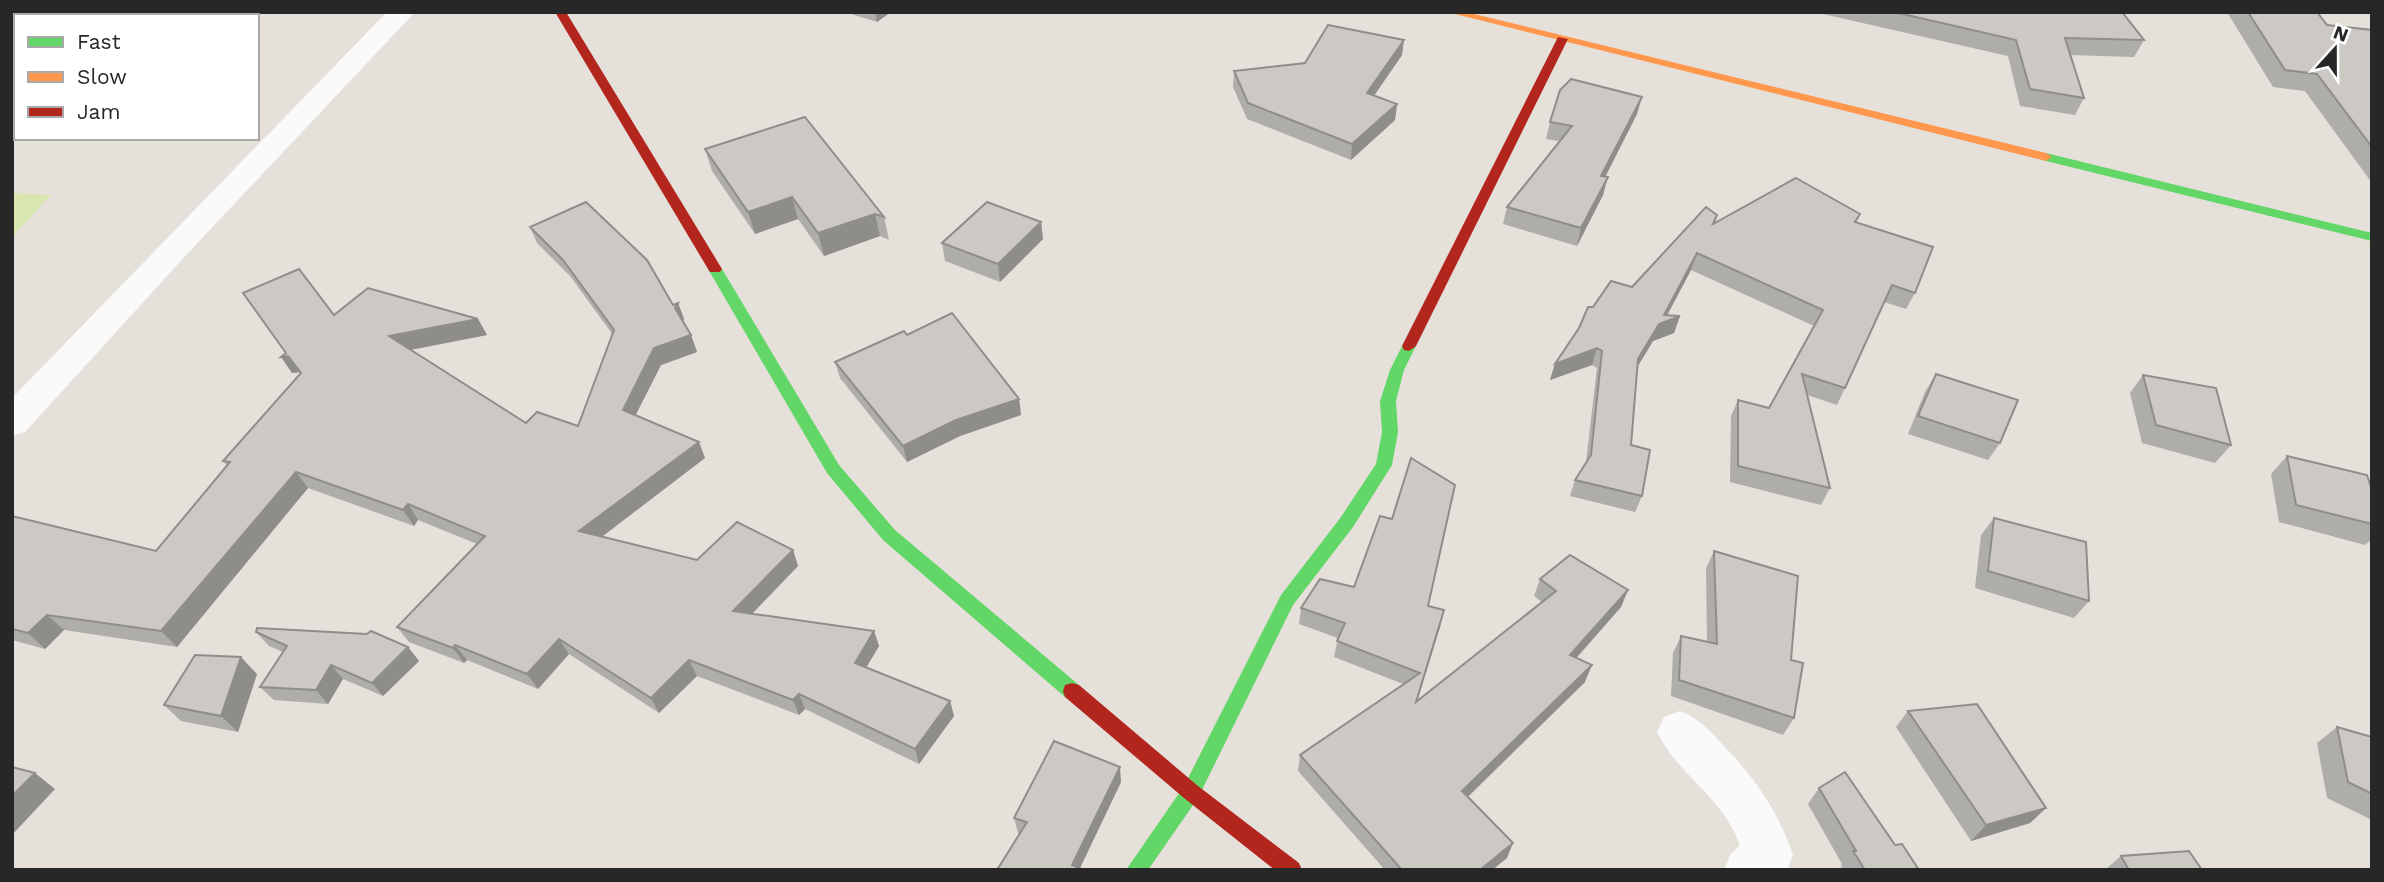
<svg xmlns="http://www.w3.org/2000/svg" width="2384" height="882" font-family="'Work Sans',sans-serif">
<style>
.pitch{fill:#d9e6b0}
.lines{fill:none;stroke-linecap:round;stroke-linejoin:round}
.street{fill:#fbfafa;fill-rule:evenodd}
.fast{fill:#63d668;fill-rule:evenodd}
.slow{fill:#ff974d;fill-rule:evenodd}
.jam{fill:#b3261e;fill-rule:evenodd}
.wall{fill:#afada9}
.shaded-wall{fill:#8f8d8a}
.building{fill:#ccc9c5;stroke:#8f8d8a;stroke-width:2}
</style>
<rect width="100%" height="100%" fill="#e6e0db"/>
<path class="pitch" d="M12 193 51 195 12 237Z"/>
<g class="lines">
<g class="street">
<path d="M387 12H415L188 253 25 432 12 436V398Z"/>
<path d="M1680 711C1699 718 1709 730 1723 745 1755 778 1778 811 1793 855L1787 870H1724L1731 853 1740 846C1726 800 1677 774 1657 732L1664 717Z"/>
</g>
<g class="fast">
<path d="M2046 153 2372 233V241L2042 160 2040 157Z"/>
<path d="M715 265 722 269 839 465 895 530 1079 685 1081 691 1079 697 1072 699 1065 697 883 540 827 473 708 269Z"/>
<path d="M1409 341 1416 346 1404 370 1396 401 1398 432 1392 465 1353 527 1293 605 1198 798 1148 870H1126L1184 786 1281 595 1341 517 1376 464 1382 432 1380 401 1390 370 1404 342Z"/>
</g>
<path class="slow" d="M1447 12H1466L2046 153 2052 157 2046 161Z"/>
<g class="jam">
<path d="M555 12H566L722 269 720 272H710L708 269Z"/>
<path d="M1558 37 1568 39 1416 346 1409 351 1404 350 1402 346Z"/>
<path d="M1072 683 1079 685 1198 786 1299 863 1302 870H1275L1184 798 1065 697 1063 691 1065 685Z"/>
</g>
</g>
<g class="wall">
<path d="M845 12H891L877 22Z"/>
<path d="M1814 12H2122L2144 40 2134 57 2070 55 2084 98 2075 115 2020 106 2008 56Z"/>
<path d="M2227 12H2317L2327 25 2372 30V183L2305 91 2273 87Z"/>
<path d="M1402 55 1374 95 1397 104 1395 120 1351 160 1247 119 1233 87 1234 71Z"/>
<path d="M1637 114 1605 177 1603 195 1577 246 1503 224 1507 207 1559 141 1546 139 1550 122Z"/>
<path d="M705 149 884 217 889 240 880 236 824 256 798 219 755 234 712 171Z"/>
<path d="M1860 214 1856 222 1915 293 1906 309 1884 302 1845 388 1837 405 1807 395 1830 488 1821 505 1730 482 1731 416 1738 400 1769 408 1814 326 1691 270 1667 315 1680 316 1674 333 1653 341 1637 367 1631 445 1642 496 1635 512 1570 496 1575 480 1586 462 1597 368 1592 365 1550 380 1555 364 1593 307 1632 287 1714 223Z"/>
<path d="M1041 222 1043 239 1000 282 945 261 942 243Z"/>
<path d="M530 227 673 305 678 303 684 319 683 321 691 335 697 352 661 365 635 416 705 458 602 537 697 560 793 550 798 566 752 614 874 631 879 646 866 667 950 701 954 716 919 764 805 709 799 715 697 676 659 713 569 654 538 689 467 660 464 663 409 642 397 627 477 544 418 520 414 526 308 488 177 647 64 630 45 649 12 640V516L156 551 227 466 223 461 301 373 300 372 292 373 334 315 478 319 487 335 411 350 526 423 578 426 613 335 570 276 537 243Z"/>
<path d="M907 335 1019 399 1021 415 960 436 907 462 840 378 835 362Z"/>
<path d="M1936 374 2000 443 1988 460 1908 434 1925 392Z"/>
<path d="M2143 375 2231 445 2215 463 2142 443 2130 393Z"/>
<path d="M2287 456 2372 490V539L2365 545 2279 522 2271 474Z"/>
<path d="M1994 518 2089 601 2074 618 1975 588 1981 535Z"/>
<path d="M1714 551 1791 660 1794 718 1783 735 1671 696 1673 653 1681 636 1707 642 1706 568Z"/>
<path d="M1540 579 1628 590 1621 607 1576 658 1585 682 1468 797 1507 858 1492 870H1385L1298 771 1300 755 1403 684 1334 657 1338 638 1299 624 1301 608 1428 606 1440 627 1417 700 1542 602 1534 596Z"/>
<path d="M256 632 408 647 419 661 383 696 343 679 328 704 274 700 260 687 283 652 269 646Z"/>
<path d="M257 674 238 732 181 721 164 705Z"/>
<path d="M1908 711 2046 808 2030 823 1971 841 1896 727Z"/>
<path d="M2337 727 2372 737V820L2327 798 2317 743Z"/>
<path d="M1121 782 1080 868 997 870 1020 834 1018 833 1014 818Z"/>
<path d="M1819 788 1895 845 1919 870H1843L1841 866 1842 864 1808 804Z"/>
<path d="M2121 856 2202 870H2105Z"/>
</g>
<g class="shaded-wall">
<path d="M875 12H891L877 22Z"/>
<path d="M1404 40 1402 55 1365 109 1367 93Z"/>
<path d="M1642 97 1637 114 1597 193 1601 176Z"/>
<path d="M1397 104 1395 120 1351 160 1352 144Z"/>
<path d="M1608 177 1603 195 1577 246 1581 228Z"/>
<path d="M792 197 798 219 755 234 748 212Z"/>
<path d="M875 214 880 236 824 256 818 233Z"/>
<path d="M1041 222 1043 239 1000 282 998 264Z"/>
<path d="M1697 253 1691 270 1663 323 1680 316 1674 333 1653 341 1632 376 1638 359 1659 324Z"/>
<path d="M678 303 684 319 681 324 675 308Z"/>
<path d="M478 319 487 335 399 352 389 336Z"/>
<path d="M691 335 697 352 661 365 630 426 623 410 654 348Z"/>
<path d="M1597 348 1592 365 1550 380 1555 364Z"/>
<path d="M288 356 300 372 292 373 281 357Z"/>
<path d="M1019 399 1021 415 960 436 907 462 903 446 956 420Z"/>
<path d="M699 442 705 458 588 547 579 531Z"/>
<path d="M296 472 308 488 177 647 161 631Z"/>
<path d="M408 504 418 520 414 526 403 510Z"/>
<path d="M793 550 798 566 740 626 733 611Z"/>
<path d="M1628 590 1621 607 1564 672 1570 655Z"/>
<path d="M1444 610 1440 627 1412 718 1416 702Z"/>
<path d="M47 615 64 630 45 649 28 633Z"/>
<path d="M874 631 879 646 860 678 855 663Z"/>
<path d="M559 639 569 654 538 689 527 674Z"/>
<path d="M455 645 467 660 464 663 453 648Z"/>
<path d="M408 647 419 661 383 696 372 683Z"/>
<path d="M241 657 257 674 238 732 221 716Z"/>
<path d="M689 660 697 676 659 713 651 698Z"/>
<path d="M331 665 343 679 328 704 316 690Z"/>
<path d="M1592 665 1585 682 1457 807 1462 791Z"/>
<path d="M799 694 805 709 799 715 793 700Z"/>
<path d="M950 701 954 716 919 764 915 749Z"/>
<path d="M1120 767 1121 782 1079 870 1072 865Z"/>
<path d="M35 773 55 789 12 835V796Z"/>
<path d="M2046 808 2030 823 1971 841 1986 825Z"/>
<path d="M1513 843 1507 858 1492 870H1480Z"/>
</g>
<g class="building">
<path d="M1894 12H2122L2144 40 2065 38 2084 98 2030 89 2016 40Z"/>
<path d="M2248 12H2317L2327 25 2372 30V147L2317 74 2285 70Z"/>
<path d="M1328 25 1404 40 1367 93 1397 104 1352 144 1248 103 1234 71 1305 63Z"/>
<path d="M1571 79 1642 97 1601 176 1608 177 1581 228 1507 207 1572 126 1550 122 1560 90Z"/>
<path d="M805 117 884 217 875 214 818 233 792 197 748 212 705 149Z"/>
<path d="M1796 178 1860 214 1855 222 1933 247 1915 293 1892 285 1845 388 1802 374 1830 488 1738 466V400L1769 408 1823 310 1697 253 1664 315 1680 316 1659 324 1638 359 1631 445 1650 450 1642 496 1575 480 1591 455 1602 351 1597 348 1555 364 1579 328 1588 307H1593L1611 281 1632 287 1706 207 1717 215 1713 224Z"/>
<path d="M586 202 647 260 673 305 678 303 675 308 691 335 654 348 623 410 699 442 579 531 697 560 737 522 793 550 733 611 874 631 855 663 950 701 915 749 799 694 793 700 689 660 651 698 559 639 527 674 455 645 453 648 397 627 485 536 408 504 403 510 296 472 161 631 47 615 28 633 12 629V516L156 551 230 462 223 461 301 373 288 356 281 357 286 353 243 293 299 269 334 315 368 288 478 319 389 336 526 423 537 412 578 426 614 330 563 260 530 227Z"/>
<path d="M987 202 1041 222 998 264 942 243Z"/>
<path d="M952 313 1019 399 956 420 903 446 835 362 904 331 907 335Z"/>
<path d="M1936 374 2018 400 2000 443 1918 416Z"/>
<path d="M2143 375 2216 388 2231 445 2156 425Z"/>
<path d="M2287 456 2367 475 2372 490V524L2296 505Z"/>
<path d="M1411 458 1455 485 1428 606 1444 610 1416 702 1556 591 1540 579 1570 555 1628 590 1570 655 1592 665 1462 791 1513 843 1480 870H1402L1300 755 1420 673 1337 641 1345 623 1301 608 1320 579 1354 587 1380 516 1392 519Z"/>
<path d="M1994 518 2086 542 2089 601 1988 571Z"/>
<path d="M1714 551 1798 576 1791 660 1803 663 1794 718 1679 680 1681 636 1717 644Z"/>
<path d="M257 628 367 634 371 631 408 647 372 683 331 665 316 690 260 687 287 646 256 632Z"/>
<path d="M195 655 241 657 221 716 164 705Z"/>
<path d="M1977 704 2046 808 1986 825 1908 711Z"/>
<path d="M2337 727 2372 737V794L2348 782Z"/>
<path d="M1054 741 1120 767 1072 865 1084 870H997L1027 822 1014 818Z"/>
<path d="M12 767 35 773 12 796Z"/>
<path d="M1845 772 1895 845 1902 844 1919 870H1865L1853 851H1856L1819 788Z"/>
<path d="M2189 851 2202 870H2129L2121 856Z"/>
</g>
<rect width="2384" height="882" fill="none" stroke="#272727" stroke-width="28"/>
<rect x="14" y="14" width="245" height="126" fill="#ffffff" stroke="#a9a9a9" stroke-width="2"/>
<rect x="28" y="37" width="35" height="10" fill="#63d668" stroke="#a9a9a9" stroke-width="2"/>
<text x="77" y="49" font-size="21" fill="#272727">Fast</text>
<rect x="28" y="72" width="35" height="10" fill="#ff974d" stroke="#a9a9a9" stroke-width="2"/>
<text x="77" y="84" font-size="21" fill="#272727">Slow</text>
<rect x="28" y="107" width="35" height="10" fill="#b3261e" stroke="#a9a9a9" stroke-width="2"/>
<text x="77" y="119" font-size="21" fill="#272727">Jam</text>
<g transform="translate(2335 49) rotate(21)" stroke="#ffffff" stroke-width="5" paint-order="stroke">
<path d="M0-5L12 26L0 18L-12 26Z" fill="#272727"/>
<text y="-10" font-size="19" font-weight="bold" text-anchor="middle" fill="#272727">N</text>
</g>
</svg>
